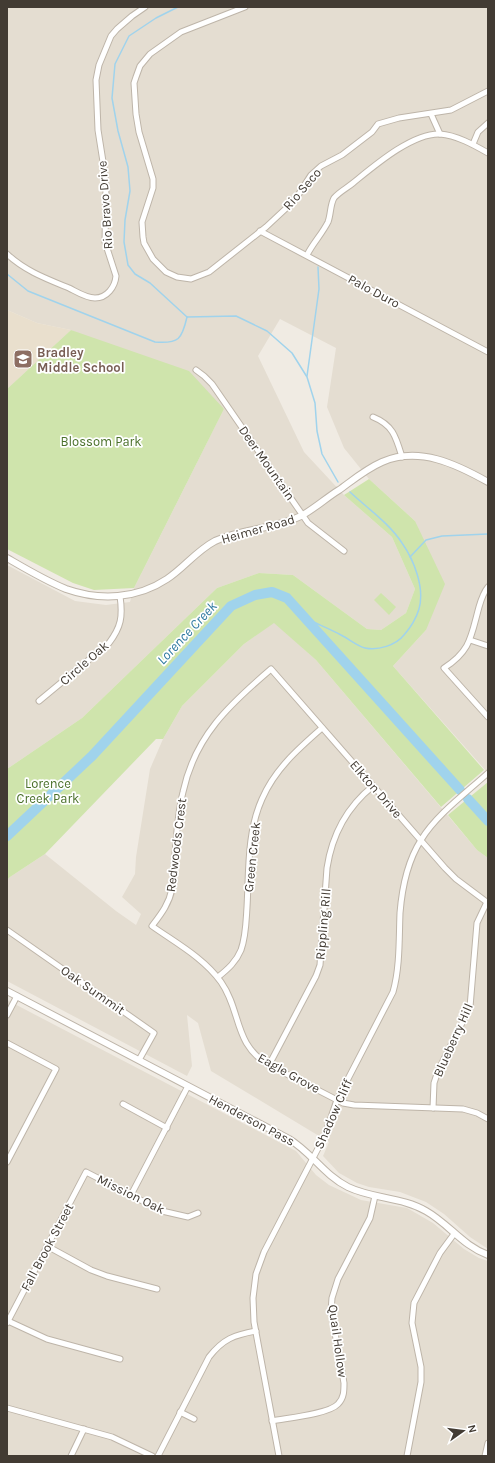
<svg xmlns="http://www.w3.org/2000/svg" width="495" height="1463" font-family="Karla,sans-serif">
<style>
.residential{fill:#e4ddd1}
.education{fill:#e9dfcd}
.green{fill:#cfe4ac}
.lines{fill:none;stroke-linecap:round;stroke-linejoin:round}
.stream{stroke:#a0d3ec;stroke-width:1.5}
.river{stroke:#a0d3ec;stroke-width:10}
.minor-casing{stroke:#beb5a9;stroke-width:7}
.tertiary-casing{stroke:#beb5a9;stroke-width:8}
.minor{stroke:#fff;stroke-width:5}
.tertiary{stroke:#fff;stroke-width:6}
.labels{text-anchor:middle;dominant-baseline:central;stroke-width:3.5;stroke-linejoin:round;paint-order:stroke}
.street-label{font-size:13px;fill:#423b33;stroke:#fff}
.education-label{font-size:13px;font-weight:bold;fill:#785e54;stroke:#fff;text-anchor:start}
.park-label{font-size:13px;fill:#4a702a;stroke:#fff}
.water-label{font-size:14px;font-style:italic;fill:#307aa0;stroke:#fff}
</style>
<rect width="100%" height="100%" fill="#f0ebe3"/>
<g class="residential">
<path d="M7 7H488V773L393 666 426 630 415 521 369 479 344 448 327 407 336 348 280 319 258 356 304 452 344 495 392 537 415 589 406 613 381 630 367 629 293 575 259 573 217 588 82 718 7 769V565L75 601 106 605 130 602 134 588 224 409 71 330 37 323 7 310Z"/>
<path d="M274 622 316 660 477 850 488 858V1249L470 1237 444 1214 426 1202 400 1192 369 1187 357 1183 339 1173 323 1156 329 1142 211 1071 198 1023 187 1015 192 1066 187 1076 7 981V880L10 877 45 854 116 911 136 925 141 914 122 897 135 874 136 857 150 769 163 739 182 706 244 644Z"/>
<path d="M7 1000 296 1151 316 1175 329 1185 361 1200 407 1208 433 1223 464 1249 479 1258 488 1261V1456H7Z"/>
</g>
<path class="education" d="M7 310 37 323 71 330 7 389Z"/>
<g class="green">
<path d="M71 330 189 371 224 409 134 588 94 590 73 583 7 549V389Z"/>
<path d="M369 479 415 521 445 584 426 630 393 666 484 770 441 807 316 660 274 623 244 644 182 706 163 739H156L45 854 10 877 7 880V769L82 718 217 588 259 573 293 575 367 629 381 630 406 613 415 589 392 537 344 495Z"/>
<path d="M381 593 396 607 389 615 374 600Z"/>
<path d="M488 782V858L477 850 448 815Z"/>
</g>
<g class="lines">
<g class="stream">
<path d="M178 7 156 18 129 36 115 64 112 98 118 131 128 167 130 191 125 220 124 242 128 265 135 274 150 283 187 317 236 316 267 331 292 353 307 377 315 403 317 431 322 454 338 482"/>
<path d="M7 274 28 291 155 342C179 344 182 339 187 317"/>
<path d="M307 376 319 289 318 267"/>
<path d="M410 557 426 540 442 536 488 534"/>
<path d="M305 618C317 624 330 629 341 635 349 639 357 646 365 648 378 651 396 645 404 635 411 627 416 619 419 609 425 588 414 560 402 543 389 523 367 508 350 492"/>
</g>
<g class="river">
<path d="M468 799 488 821"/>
<path d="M7 836 92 756 231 606 255 595 272 592 287 598 460 790"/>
</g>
<g class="minor-casing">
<g id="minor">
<path d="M245 7 181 32 150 54 140 66 136 77 134 83 136 114 139 132 153 179V188L142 222 143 237 144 243 153 259 166 272 177 277 191 279 209 272 266 227 295 200 311 175 321 166 342 155 372 132 378 124 399 118 451 110 488 91"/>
<path d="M431 114 440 134"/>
<path d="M473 144 478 132 488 123"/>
<path d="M260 231 488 352"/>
<path d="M7 254C25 271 47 279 69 288 77 292 86 298 95 298 107 298 115 287 116 276L105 242 106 187 104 168 98 130 96 80 99 65 111 36 117 29 132 16 145 7"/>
<path d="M307 255C313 243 322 234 328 222 331 214 330 205 334 198 339 192 347 188 353 183 374 166 412 133 440 134 456 135 474 145 488 153"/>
<path d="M196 370 204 376 212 384 308 523 344 551"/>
<path d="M373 417C393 425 396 437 402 457"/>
<path d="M488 587C483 593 481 600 479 607 471 636 471 651 444 668L488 717"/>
<path d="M470 640 488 646"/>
<path d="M39 701 109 643C121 627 123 617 120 596"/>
<path d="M488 903 456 879 445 868 271 669C229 705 195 736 183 792 175 824 176 857 172 889 169 904 161 914 152 926 176 943 204 958 221 982 242 1012 233 1044 269 1065L343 1103 354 1105 463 1109 477 1113 488 1119"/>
<path d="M7 930 154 1033 139 1060"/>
<path d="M218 977C228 969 236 962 241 950 246 936 246 922 247 907 249 872 247 832 262 799 275 769 298 749 322 728"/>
<path d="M7 1015 17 996"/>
<path d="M7 1043 56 1069 7 1162"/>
<path d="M269 1065 316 976 320 965 327 868C332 835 347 807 373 786"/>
<path d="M123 1104 167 1128"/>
<path d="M433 1108 434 1083 438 1071 470 1007 477 923 487 902"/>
<path d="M131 1195 188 1086"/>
<path d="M47 1246 91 1270 107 1276 157 1289"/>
<path d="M8 1321 47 1339 120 1359"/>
<path d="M7 1323 86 1172 162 1211 188 1217 198 1213"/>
<path d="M7 1408 112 1437 152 1456"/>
<path d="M180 1412 194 1419"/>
<path d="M272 1421C287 1418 329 1414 338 1404 344 1398 344 1391 344 1383L331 1311 332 1298 338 1279 370 1218 375 1196"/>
<path d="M71 1456 84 1429"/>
<path d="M158 1456 209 1357C223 1339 234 1335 256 1331"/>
<path d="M279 1456 254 1322 253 1298 256 1274 264 1252 325 1135 337 1100 393 992C400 968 399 938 400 913 402 888 407 862 421 840 436 815 466 793 488 773"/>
<path d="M407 1456 421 1382V1367L412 1323 414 1303 440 1253 454 1234"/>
<path d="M485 1456 488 1443"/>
</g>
</g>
<g class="tertiary-casing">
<g id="tertiary">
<path d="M7 558C26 569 46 581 66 589 100 601 137 599 167 579 184 568 196 551 215 541 243 528 272 530 301 516 314 509 326 498 339 490 353 480 366 469 382 462 419 446 456 464 488 482"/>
<path d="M7 991 289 1139C311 1152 324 1175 348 1187 373 1199 402 1197 426 1211 449 1224 463 1246 488 1255"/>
</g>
</g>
<use href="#minor" class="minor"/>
<use href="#tertiary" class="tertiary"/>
</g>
<defs>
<g id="school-square" transform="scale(1)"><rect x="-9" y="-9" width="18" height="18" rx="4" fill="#8d6e63" stroke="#fff"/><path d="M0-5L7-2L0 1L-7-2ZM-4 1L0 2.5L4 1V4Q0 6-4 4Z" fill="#fff"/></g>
</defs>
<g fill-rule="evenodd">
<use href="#school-square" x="23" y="359"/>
</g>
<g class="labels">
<g class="street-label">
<text transform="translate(302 189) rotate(-49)">Rio Seco</text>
<text transform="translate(105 205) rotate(-94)">Rio Bravo Drive</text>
<text transform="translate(374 291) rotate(28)">Palo Duro</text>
<text transform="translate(267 463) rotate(55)">Deer Mountain</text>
<text transform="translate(258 529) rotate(-16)">Heimer Road</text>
<text transform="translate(84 663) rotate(-41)">Circle Oak</text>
<text transform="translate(376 789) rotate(49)">Elkton Drive</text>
<text transform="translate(176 845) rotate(-83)">Redwoods Crest</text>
<text transform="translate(252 857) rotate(-84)">Green Creek</text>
<text transform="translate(323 924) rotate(-85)">Rippling Rill</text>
<text transform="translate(93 990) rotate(35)">Oak Summit</text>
<text transform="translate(453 1040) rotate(-66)">Blueberry Hill</text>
<text transform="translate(289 1073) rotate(29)">Eagle Grove</text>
<text transform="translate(333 1114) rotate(-66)">Shadow Cliff</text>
<text transform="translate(252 1120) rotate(28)">Henderson Pass</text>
<text transform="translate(131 1194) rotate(26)">Mission Oak</text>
<text transform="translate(47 1247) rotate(-62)">Fall Brook Street</text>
<text transform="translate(338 1341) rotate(82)">Quail Hollow</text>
</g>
<g class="education-label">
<text x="37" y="352">Bradley<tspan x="37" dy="15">Middle School</tspan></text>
</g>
<g class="park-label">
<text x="101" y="441">Blossom Park</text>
<text x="48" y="783">Lorence<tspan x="48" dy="15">Creek Park</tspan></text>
</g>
<g class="water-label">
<text transform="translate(187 633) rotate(-47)">Lorence Creek</text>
</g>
</g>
<rect width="495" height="1463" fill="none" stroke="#423b33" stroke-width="16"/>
<g transform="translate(463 1431) rotate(76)" stroke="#ffffff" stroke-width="3" paint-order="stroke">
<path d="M0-3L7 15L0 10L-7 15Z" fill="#423b33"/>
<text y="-6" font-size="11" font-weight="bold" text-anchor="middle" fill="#423b33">N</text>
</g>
</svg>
